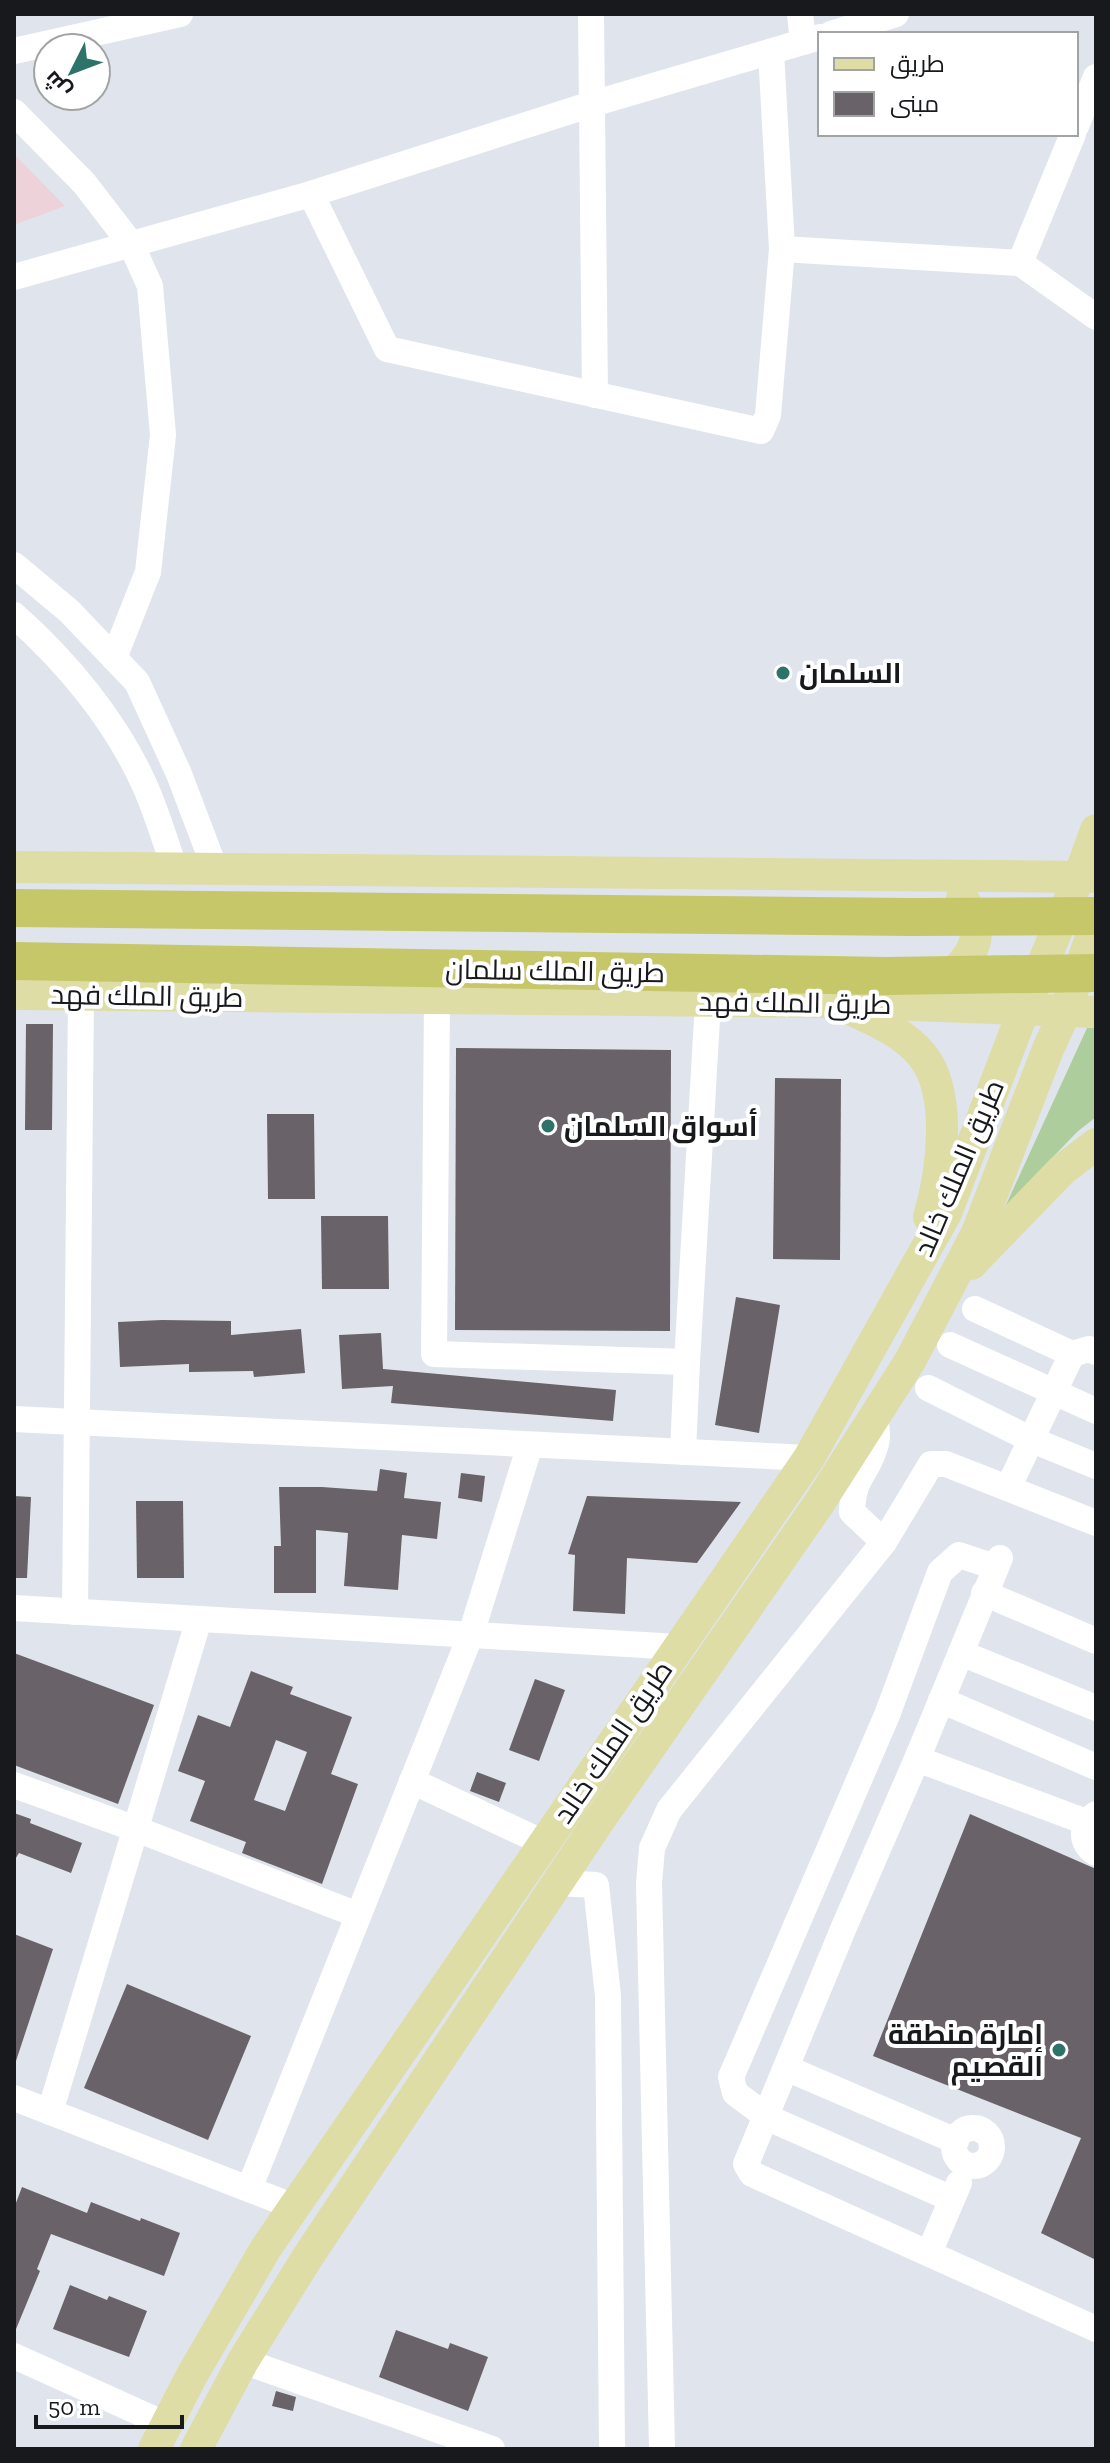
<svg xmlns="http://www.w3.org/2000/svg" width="1110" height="2463" font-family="'Zilla Slab',Cairo,serif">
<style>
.medical{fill:#edd3d9}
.green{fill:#adce9c}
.building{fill:#696268;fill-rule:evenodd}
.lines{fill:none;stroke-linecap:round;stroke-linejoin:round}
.minor{stroke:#fff;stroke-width:26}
.major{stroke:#dddda5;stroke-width:32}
.highway{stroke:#c6c769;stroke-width:38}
.poi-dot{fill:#2d7369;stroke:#fff;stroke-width:3}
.labels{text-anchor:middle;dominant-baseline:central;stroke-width:8;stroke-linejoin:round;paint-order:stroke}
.poi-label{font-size:28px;font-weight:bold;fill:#17191c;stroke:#fff;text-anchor:start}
.street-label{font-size:28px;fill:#17191c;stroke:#fff}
</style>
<rect width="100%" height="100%" fill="#e0e5ed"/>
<path class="medical" d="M14 154 65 206 14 225Z"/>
<path class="green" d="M1087 1028H1096V1117L1077 1132 1005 1207Z"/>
<g class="building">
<path d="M26 1024H53L52 1130H25Z"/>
<path d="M456 1048 671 1050 670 1331 455 1330Z"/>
<path d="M775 1078 841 1079 840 1260 773 1259Z"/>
<path d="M267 1114H314L315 1199H268Z"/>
<path d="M321 1216H388L389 1289H322Z"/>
<path d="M736 1297 780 1305 759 1433 715 1425Z"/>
<path d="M162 1320 231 1321V1335L301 1329 305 1373 254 1377 253 1371 189 1372V1364L120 1367 118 1322Z"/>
<path d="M381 1333 383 1369 616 1390 613 1421 391 1403 393 1386 342 1389 339 1335Z"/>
<path d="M380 1469 407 1473 404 1498 441 1502 437 1539 402 1535 398 1590 344 1586 348 1533 316 1530V1593H274V1546H281L279 1487H322L377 1491Z"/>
<path d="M461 1473 485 1476 482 1502 458 1498Z"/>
<path d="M14 1496 31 1497 27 1578H14Z"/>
<path d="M587 1496 741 1502 697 1563 627 1558 625 1614 573 1611 575 1555 568 1554Z"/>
<path d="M136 1501H183L184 1578H137Z"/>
<path d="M14 1653 154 1705 118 1804 14 1765Z"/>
<path d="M251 1671 293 1687 290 1694 352 1717 331 1774 358 1784 322 1884 242 1853 246 1842 190 1821 205 1781 178 1771 198 1715 230 1727ZM276 1740 307 1752 285 1811 254 1800Z"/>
<path d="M535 1679 565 1690 539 1761 509 1750Z"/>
<path d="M477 1772 506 1783 499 1802 470 1791Z"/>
<path d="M14 1813 31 1819 30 1823 82 1843 71 1873 19 1853 14 1861Z"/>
<path d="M970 1814 1096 1869V2260L1041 2233 1081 2138 873 2056Z"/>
<path d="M14 1934 53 1949 16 2061 14 2060Z"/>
<path d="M127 1984 251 2036 208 2140 84 2088Z"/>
<path d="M22 2187 87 2213 91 2202 140 2221 141 2218 180 2233 164 2276 51 2234 37 2269 40 2271 14 2334V2208Z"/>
<path d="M70 2285 107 2300 109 2296 147 2311 129 2357 53 2329Z"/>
<path d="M396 2330 448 2349 450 2343 488 2357 468 2411 379 2377Z"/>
<path d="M276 2391 296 2397 293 2411 272 2406Z"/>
</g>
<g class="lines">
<g class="minor">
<path d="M591 14 595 395"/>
<path d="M800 14 803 42"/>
<path d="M831 34 896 14"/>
<path d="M14 51 180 14"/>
<path d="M14 112 84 183 131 244 150 286 163 435 148 572 114 658"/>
<path d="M1076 126 1096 77"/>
<path d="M311 194 387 349 761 431 768 415 782 249 771 52"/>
<path d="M782 249 1020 263 1096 317"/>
<path d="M1020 263 1073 134"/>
<path d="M14 277 311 194 592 104 820 37"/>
<path d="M14 565 69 611 137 682 179 774 215 869"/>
<path d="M14 615C67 662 116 721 145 786 157 813 165 841 175 869"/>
<path d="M437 999 434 1354 687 1362 708 1002"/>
<path d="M975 1309 1072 1354"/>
<path d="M950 1345 1096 1411"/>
<path d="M928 1388 1032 1440 1096 1466"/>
<path d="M875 1416C876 1426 879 1437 875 1447 867 1475 853 1476 852 1512L884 1542 931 1464H946L1096 1523"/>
<path d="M14 1419 809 1458"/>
<path d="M683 1452 687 1362"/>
<path d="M1008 1488 1072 1354 1089 1349 1096 1352"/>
<path d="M984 1593 1096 1641"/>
<path d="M14 1608 678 1647"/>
<path d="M75 1612 81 995"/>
<path d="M961 1653 1096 1708"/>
<path d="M941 1700 1096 1767"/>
<path d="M917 1759 1000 1558"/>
<path d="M412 1781 544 1843"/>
<path d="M14 1785 136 1829 358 1915"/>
<path d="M1096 1814C1081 1825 1079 1843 1096 1853"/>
<path d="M1086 1822 917 1759 844 1927 746 2164 752 2174 1096 2329"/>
<path d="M557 1883 596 1885 608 1996 612 2449"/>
<path d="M786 2068 956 2141"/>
<path d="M14 2098 295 2207"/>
<path d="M50 2112 199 1619"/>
<path d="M766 2116 735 2093 731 2077 887 1715 940 1572 959 1555 995 1567"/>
<path d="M766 2117 952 2199"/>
<circle cx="973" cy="2147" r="19"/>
<path d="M249 2189 471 1634 530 1445"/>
<path d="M929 2253 959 2183"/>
<path d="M14 2356 167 2425"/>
<path d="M243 2361 492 2449"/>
<path d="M662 2449 649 1883 652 1848 669 1810 884 1542"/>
</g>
<g class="major">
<path d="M14 867 1096 877"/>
<path d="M940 985C972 958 990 937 962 898"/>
<path d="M14 994 837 1002 1096 1012"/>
<path d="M850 1009C876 1021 904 1033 922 1055 953 1093 942 1173 929 1217"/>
<path d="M971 1264 1062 1170 1096 1144"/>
<path d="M154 2449 192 2375 266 2248 809 1458 946 1213 1024 1009 1079 877 1096 830"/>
<path d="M196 2449 243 2361 307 2258 596 1825 818 1505 910 1361 977 1233 1048 1049 1065 1012 1096 923"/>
</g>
<g class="highway">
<path d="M14 908 912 917 1096 916"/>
<path d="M14 961 886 976 1096 973"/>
</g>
</g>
<g class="poi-dot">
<circle cx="783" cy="673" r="8"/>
<circle cx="548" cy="1126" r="8"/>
<circle cx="1059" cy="2050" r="8"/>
</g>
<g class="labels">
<g class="poi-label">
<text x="799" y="673">السلمان</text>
<text x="564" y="1126">أسواق السلمان</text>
<text x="1043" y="2034" text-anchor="end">إمارة منطقة<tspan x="1043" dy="32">القصيم</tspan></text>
</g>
<g class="street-label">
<text transform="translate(555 971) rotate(1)">طريق الملك سلمان</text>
<text transform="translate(147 996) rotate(1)">طريق الملك فهد</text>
<text transform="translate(795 1003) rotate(1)">طريق الملك فهد</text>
<text transform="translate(959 1168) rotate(-67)">طريق الملك خالد</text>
<text transform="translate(613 1742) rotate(-56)">طريق الملك خالد</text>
</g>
</g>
<rect width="1110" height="2463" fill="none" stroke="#17191c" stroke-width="32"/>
<rect x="818" y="32" width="260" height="104" fill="#ffffff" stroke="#a2a3a4" stroke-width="2"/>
<rect x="834" y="58" width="40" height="12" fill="#dddda5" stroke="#a2a3a4" stroke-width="2"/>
<text x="890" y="72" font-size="24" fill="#17191c">طريق</text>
<rect x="834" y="92" width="40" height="24" fill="#696268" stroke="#a2a3a4" stroke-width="2"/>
<text x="890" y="112" font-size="24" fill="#17191c">مبنى</text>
<g transform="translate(72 72) rotate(228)"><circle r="38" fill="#ffffff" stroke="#a2a3a4" stroke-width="2"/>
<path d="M0-6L14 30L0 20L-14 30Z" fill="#2d7369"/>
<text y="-12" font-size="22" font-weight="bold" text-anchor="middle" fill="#17191c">ش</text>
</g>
<path d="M36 2415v12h146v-12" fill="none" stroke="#17191c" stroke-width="4"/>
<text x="48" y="2415" font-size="24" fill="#17191c" stroke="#ffffff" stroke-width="6" paint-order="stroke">50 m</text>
</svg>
